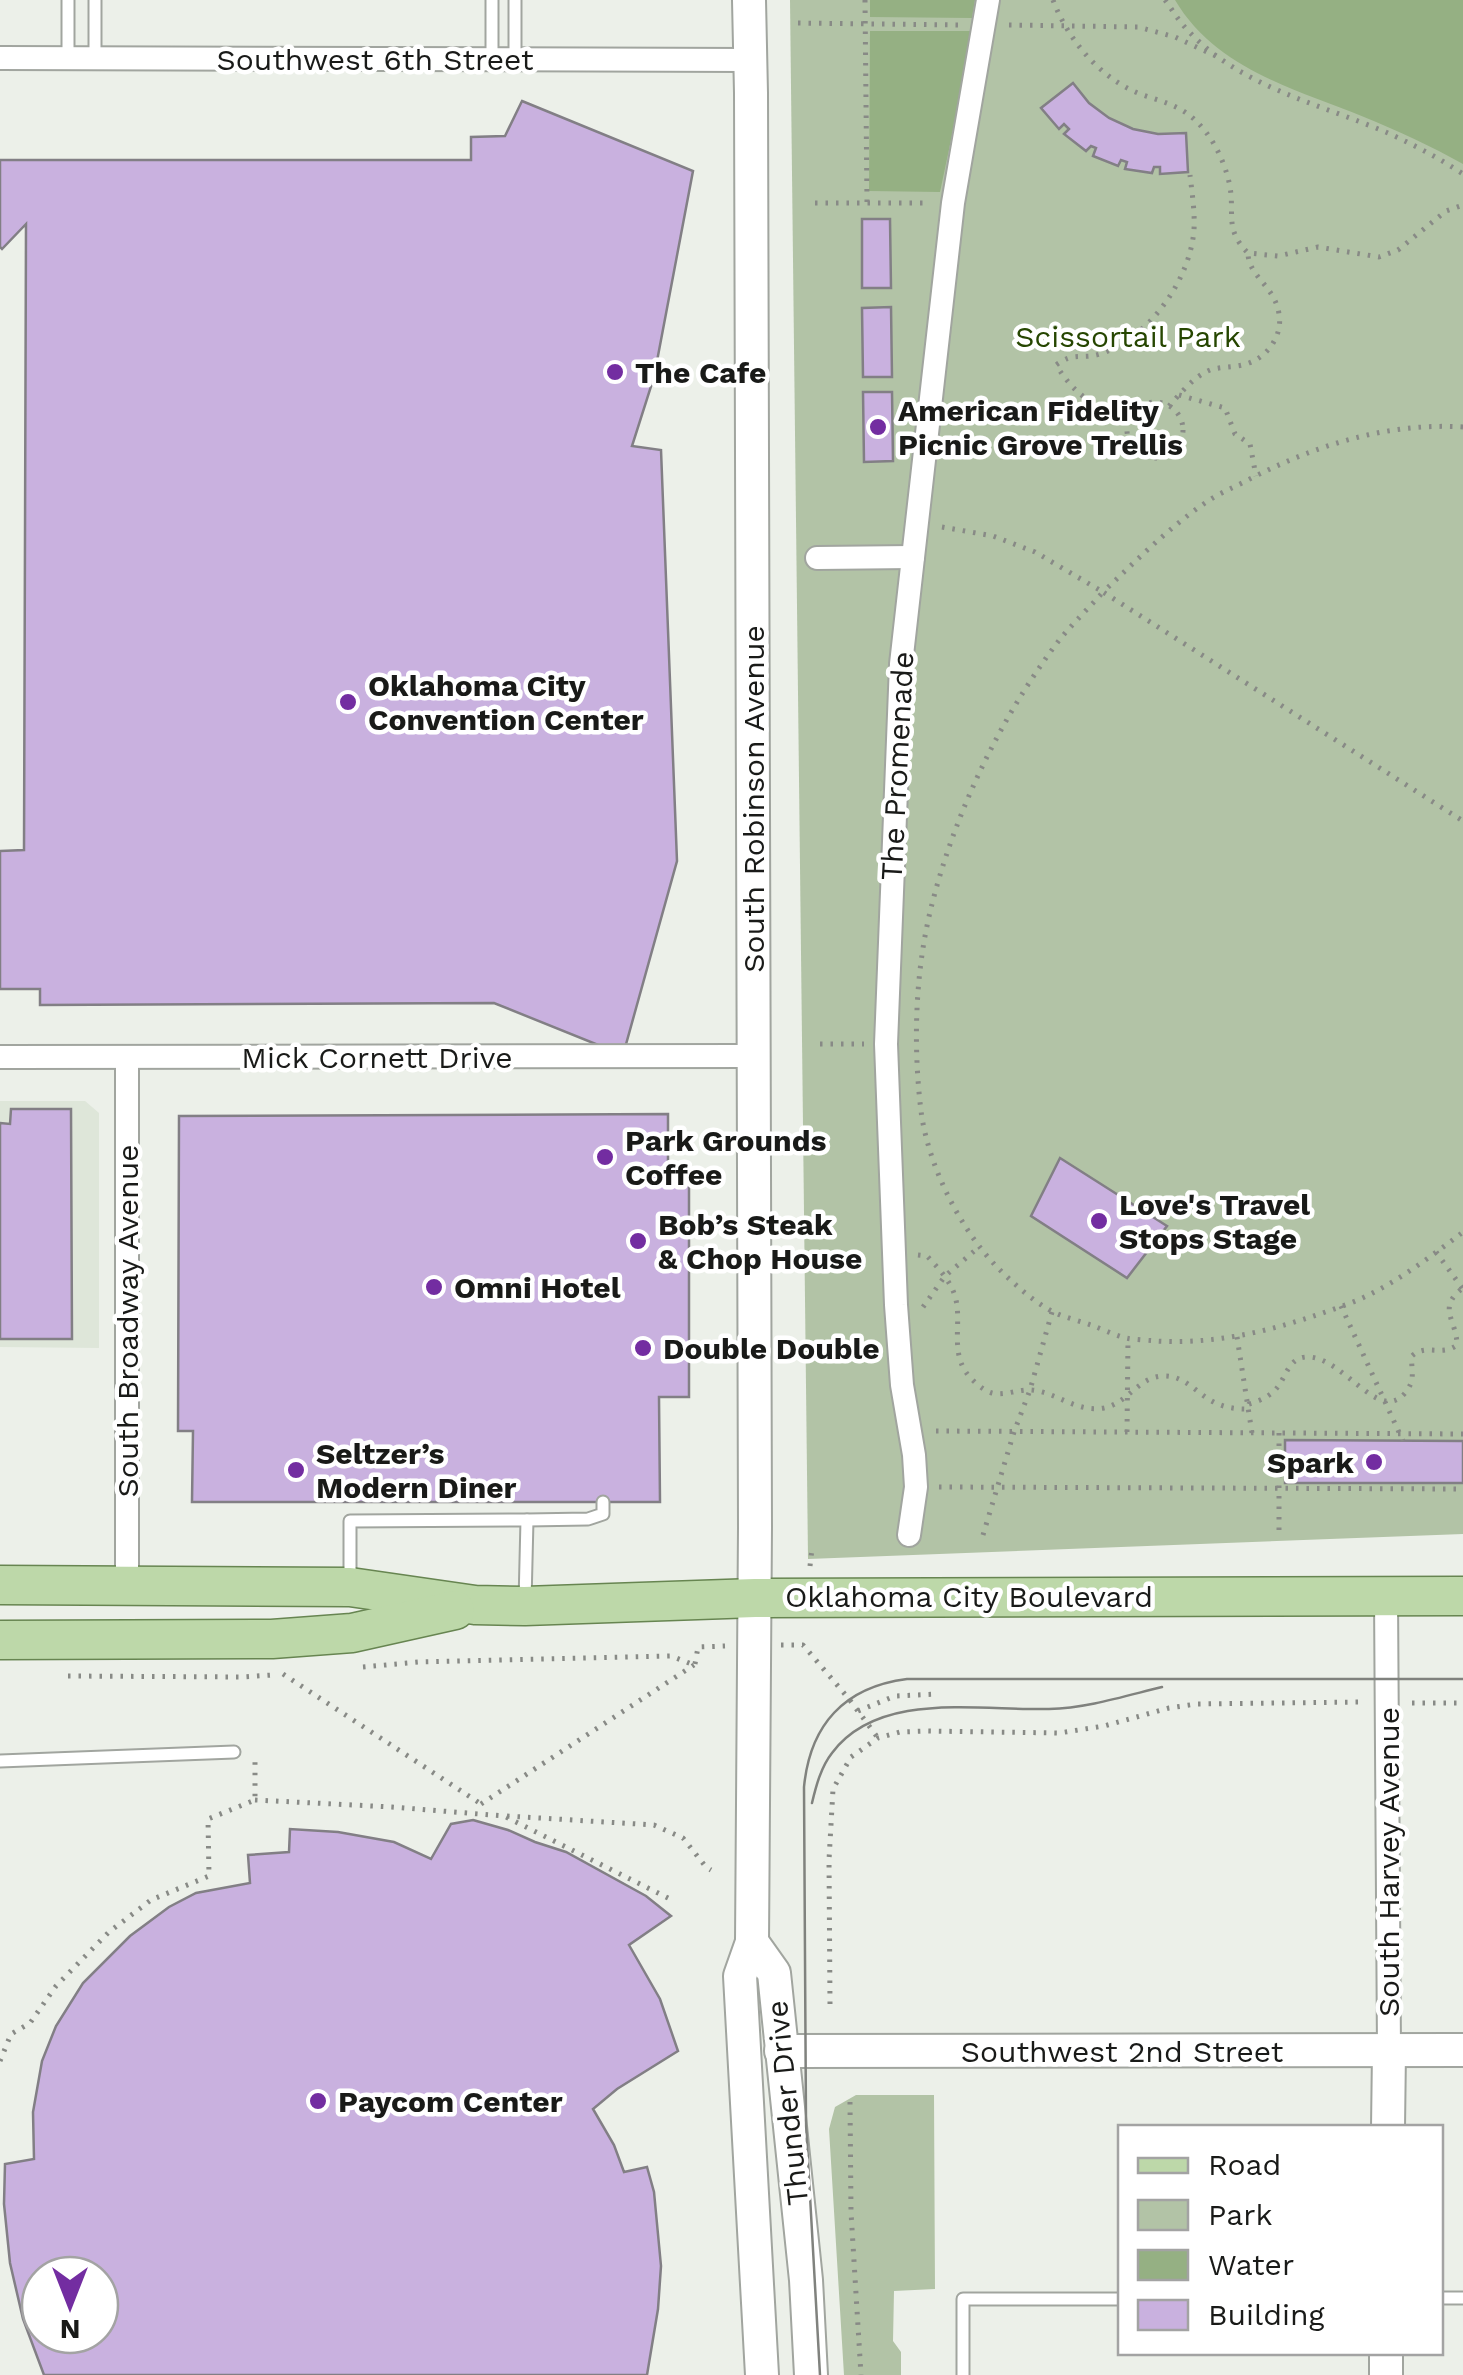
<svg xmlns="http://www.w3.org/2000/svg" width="1463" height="2375" font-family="'Work Sans',sans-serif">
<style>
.built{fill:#dee6d9}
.green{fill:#b2c3a6}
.water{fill:#95b083}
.building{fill:#c9b1df;stroke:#827f85;stroke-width:2.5;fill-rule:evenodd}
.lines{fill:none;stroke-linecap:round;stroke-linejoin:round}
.lane-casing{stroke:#a1a59f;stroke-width:15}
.street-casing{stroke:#a1a59f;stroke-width:26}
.secondary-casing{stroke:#a1a59f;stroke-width:36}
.primary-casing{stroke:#678551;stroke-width:41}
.path{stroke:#888a86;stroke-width:5;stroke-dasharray:2.5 8;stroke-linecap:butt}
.lane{stroke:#fff;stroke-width:11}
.street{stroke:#fff;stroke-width:22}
.secondary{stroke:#fff;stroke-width:32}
.primary{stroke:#bdd8a9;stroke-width:38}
.tram{stroke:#80827e;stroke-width:2.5}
.poi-dot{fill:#732da1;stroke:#fff;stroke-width:4}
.labels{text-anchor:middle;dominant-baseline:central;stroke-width:9;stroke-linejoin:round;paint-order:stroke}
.street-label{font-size:30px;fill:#191a18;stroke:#fff}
.park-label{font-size:30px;fill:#264601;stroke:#fff}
.poi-label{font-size:30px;font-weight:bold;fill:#191a18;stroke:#fff;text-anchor:start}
</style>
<rect width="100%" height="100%" fill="#ecf0e9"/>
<path class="built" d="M0 1101H85L99 1113V1348L0 1347Z"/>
<g class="green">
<path d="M790 0H1463V1534L808 1559Z"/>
<path d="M856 2095H934L935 2289 894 2291 893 2341 901 2352V2375H844L829 2129 835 2107Z"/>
</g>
<g class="water">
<path d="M870 0H975L972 18 870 17Z"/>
<path d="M1175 0H1463V164C1431 146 1398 131 1364 117 1295 89 1216 69 1175 0Z"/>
<path d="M870 31H974L940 192 869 191Z"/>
</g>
<g class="building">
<path d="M1073 83 1089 103 1109 118 1133 129 1158 134 1186 133 1188 172 1160 174V167H1154L1152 173 1125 169 1127 162 1121 160 1118 166 1093 156 1096 148 1091 146 1086 151 1064 134 1069 129 1064 124 1059 129 1041 108Z"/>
<path d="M522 101 693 171 654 377 632 446 661 450 677 861 623 1055 494 1003 40 1005V989H0V851L24 850 26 224 2 249 0 247V160H471V137L505 136Z"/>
<path d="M862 219H890L891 288H862Z"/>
<path d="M891 307 892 377H863L862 308Z"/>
<path d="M863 392H892L893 461 864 462Z"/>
<path d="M11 1109H71L72 1339H0V1123L10 1124Z"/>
<path d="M668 1114V1177H689V1397H659L660 1502H192L193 1431H178L179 1116Z"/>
<path d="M1060 1158 1167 1226 1127 1278 1031 1216Z"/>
<path d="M1285 1440 1463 1441V1483H1285Z"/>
<path d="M473 1820 508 1830 535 1842 566 1852 646 1896 671 1916 629 1945 660 1999 678 2051 617 2089 593 2109 614 2145 624 2172 647 2167 654 2192 661 2266 658 2309 647 2375H44L23 2319 10 2263 4 2204 5 2164 34 2159 33 2112 42 2061 56 2026 83 1983 130 1936 169 1907 196 1893 250 1883 248 1855 289 1852 290 1829 338 1832 394 1842 431 1859 451 1824ZM40 2275H100V2335H40Z"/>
</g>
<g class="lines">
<g class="lane-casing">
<g id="lane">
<path d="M68 0V58"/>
<path d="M95 0V58"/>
<path d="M492 0V59"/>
<path d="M515 0V59"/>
<path d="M527 1520 588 1519 603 1514V1502"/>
<path d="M350 1584V1521L527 1520 525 1602"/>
<path d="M0 1761 234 1752"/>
<path d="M1440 2298H1463"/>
<path d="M963 2375V2299H1120"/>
</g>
</g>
<g class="street-casing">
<g id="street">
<path d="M0 58 751 60"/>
<path d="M817 558 913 557"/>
<path d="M0 1057 753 1056"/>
<path d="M127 1057V1585"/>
<path d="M909 1535 916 1487 914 1455 902 1385 896 1305 886 1044 901 664 953 203 988 0"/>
<path d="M1386 1596 1389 2051"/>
</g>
</g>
<g class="secondary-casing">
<g id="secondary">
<path d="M749 0 751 93 755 1527 752 1942 774 1973 806 2280 811 2375"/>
<path d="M752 1942 740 1976 762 2375"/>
<path d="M781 2051 1463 2050"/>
<path d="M1388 2128 1389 2051"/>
<path d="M1386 2352V2375"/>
</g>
</g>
<g class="primary-casing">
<g id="primary">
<path d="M0 1585 350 1587 475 1605 525 1606 755 1598 1463 1596"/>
<path d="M0 1640 272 1639 352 1633 455 1610"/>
</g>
</g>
<g class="path">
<path d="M865 0 867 203"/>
<path d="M1053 0C1068 40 1100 78 1140 94 1160 101 1180 105 1196 121 1212 136 1224 160 1229 182 1236 213 1223 228 1248 253L1278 256 1318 247 1379 257 1398 250 1446 211 1463 205"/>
<path d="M1165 0C1171 8 1177 18 1183 25 1235 86 1318 103 1388 133 1414 145 1439 158 1463 174"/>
<path d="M798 23 958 25"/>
<path d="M1009 25 1138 27 1175 37 1220 58"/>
<path d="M815 203H930"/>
<path d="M1179 395 1225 408 1235 434 1250 444 1256 476"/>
<circle cx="1155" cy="430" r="28"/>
<path d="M1169 406C1181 393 1193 377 1210 370 1222 366 1236 368 1249 363 1268 356 1283 335 1279 314 1275 286 1248 276 1248 253"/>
<path d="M1132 413C1096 411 1075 395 1056 365 1075 351 1081 360 1100 354 1149 338 1190 280 1194 230 1195 211 1192 193 1190 175"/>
<path d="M1463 427C1385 422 1310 447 1242 483 1230 489 1218 494 1208 501 1169 527 1136 561 1103 592L1463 821"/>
<path d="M942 527 993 536 1035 552 1103 592C1088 609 1071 625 1057 643 999 720 954 815 931 908 915 973 913 1045 921 1111 928 1165 959 1227 996 1266 1011 1281 1029 1298 1048 1309 1061 1317 1077 1320 1091 1325 1102 1329 1114 1335 1126 1338 1135 1340 1147 1340 1156 1341 1224 1345 1285 1327 1348 1304 1388 1289 1429 1258 1463 1232"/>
<path d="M820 1044H864"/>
<path d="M1436 1252 1463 1289"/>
<path d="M918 1255 927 1256C939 1269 952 1282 956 1300 961 1322 952 1348 964 1369 968 1377 983 1391 992 1393 1004 1396 1019 1389 1031 1390 1057 1392 1076 1413 1104 1408 1128 1403 1138 1377 1163 1376 1183 1375 1195 1391 1210 1400 1222 1407 1233 1409 1247 1409L1249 1404C1259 1401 1269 1397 1276 1389 1286 1378 1288 1358 1306 1357 1343 1355 1378 1425 1405 1393 1408 1389 1411 1385 1412 1379 1413 1372 1411 1364 1412 1356 1426 1343 1442 1357 1457 1345 1457 1320 1436 1308 1463 1288"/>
<path d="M1341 1306 1403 1441"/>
<path d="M923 1307 945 1276 979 1247"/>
<path d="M1237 1337 1252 1433"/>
<path d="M936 1431 1463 1434"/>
<path d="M1127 1432 1128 1339"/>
<path d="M1279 1433V1535"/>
<path d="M939 1487 1463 1489"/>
<path d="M983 1535 1014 1432 1030 1390 1052 1312"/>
<path d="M810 1566 812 1549"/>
<path d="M781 1645H803L849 1699 878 1738"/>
<path d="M695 1664 698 1647 725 1646"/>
<path d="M363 1667 419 1662 671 1656 694 1665"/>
<path d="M283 1674 481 1804"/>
<path d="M68 1676 242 1677 272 1675"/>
<path d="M1412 1703H1463"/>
<path d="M858 1711 895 1696 939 1694"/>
<path d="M255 1800 392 1807 504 1816 670 1899"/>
<path d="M481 1804 694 1665"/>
<path d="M507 1816 654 1825 683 1838 706 1867 711 1870"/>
<path d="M830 2004 829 1860 833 1789 851 1757 878 1738 900 1732 927 1731 1059 1733 1104 1726 1169 1708 1196 1704 1361 1702"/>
<path d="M0 2061 11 2034 30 2023 56 1986 109 1932 151 1900 209 1876 208 1819 255 1800V1758"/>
<path d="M850 2102 851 2212 861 2375"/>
</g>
<use href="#lane" class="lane"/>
<use href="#street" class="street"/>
<use href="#secondary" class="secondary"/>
<use href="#primary" class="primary"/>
<g class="tram">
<path d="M812 1803C816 1786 821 1767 832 1753 879 1690 980 1711 1049 1709 1087 1708 1125 1696 1162 1687"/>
<path d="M820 2375 806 2124 804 1787C810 1725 844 1687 907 1679H1463"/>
</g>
</g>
<g class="poi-dot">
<circle cx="615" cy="372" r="10"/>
<circle cx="878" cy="427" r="10"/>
<circle cx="348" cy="702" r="10"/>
<circle cx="605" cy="1157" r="10"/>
<circle cx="1099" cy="1221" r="10"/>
<circle cx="638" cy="1241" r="10"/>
<circle cx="434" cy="1287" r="10"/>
<circle cx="643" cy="1348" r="10"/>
<circle cx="1374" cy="1462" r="10"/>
<circle cx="296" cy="1470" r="10"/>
<circle cx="318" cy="2101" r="10"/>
</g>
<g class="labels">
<g class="street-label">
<text x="375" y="59">Southwest 6th Street</text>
<text transform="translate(897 766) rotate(-87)">The Promenade</text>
<text transform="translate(753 799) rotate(-90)">South Robinson Avenue</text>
<text x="377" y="1057">Mick Cornett Drive</text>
<text transform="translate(127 1321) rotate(-90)">South Broadway Avenue</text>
<text x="969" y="1596">Oklahoma City Boulevard</text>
<text transform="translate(1388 1862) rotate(-90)">South Harvey Avenue</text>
<text x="1122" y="2051">Southwest 2nd Street</text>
<text transform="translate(787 2103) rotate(-96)">Thunder Drive</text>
</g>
<g class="park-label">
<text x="1128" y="336">Scissortail Park</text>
</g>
<g class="poi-label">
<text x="635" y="372">The Cafe</text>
<text x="898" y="410">American Fidelity<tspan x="898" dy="34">Picnic Grove Trellis</tspan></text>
<text x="368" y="685">Oklahoma City<tspan x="368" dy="34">Convention Center</tspan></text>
<text x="625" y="1140">Park Grounds<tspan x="625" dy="34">Coffee</tspan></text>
<text x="1119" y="1204">Love's Travel<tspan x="1119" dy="34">Stops Stage</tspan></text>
<text x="658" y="1224">Bob’s Steak<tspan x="658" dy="34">&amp; Chop House</tspan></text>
<text x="454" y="1287">Omni Hotel</text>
<text x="663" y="1348">Double Double</text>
<text x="316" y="1453">Seltzer’s<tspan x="316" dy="34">Modern Diner</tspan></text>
<text x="1354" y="1462" text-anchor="end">Spark</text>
<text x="338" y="2101">Paycom Center</text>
</g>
</g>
<rect x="1118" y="2125" width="325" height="230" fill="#ffffff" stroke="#a3a3a3" stroke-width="2.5"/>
<rect x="1138" y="2158" width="50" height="15" fill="#bdd8a9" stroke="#a3a3a3" stroke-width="2.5"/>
<text x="1208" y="2175" font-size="30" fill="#191a18">Road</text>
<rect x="1138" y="2200" width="50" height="30" fill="#b2c3a6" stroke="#a3a3a3" stroke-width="2.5"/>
<text x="1208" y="2225" font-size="30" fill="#191a18">Park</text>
<rect x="1138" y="2250" width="50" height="30" fill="#95b083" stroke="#a3a3a3" stroke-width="2.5"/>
<text x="1208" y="2275" font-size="30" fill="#191a18">Water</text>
<rect x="1138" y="2300" width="50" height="30" fill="#c9b1df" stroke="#a3a3a3" stroke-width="2.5"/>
<text x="1208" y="2325" font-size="30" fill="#191a18">Building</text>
<g transform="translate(70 2305) rotate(180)"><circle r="48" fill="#ffffff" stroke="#a3a3a3" stroke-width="2.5"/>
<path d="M0-8L18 38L0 25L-18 38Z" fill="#732da1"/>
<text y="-15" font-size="28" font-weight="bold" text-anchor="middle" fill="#191a18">N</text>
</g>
</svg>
